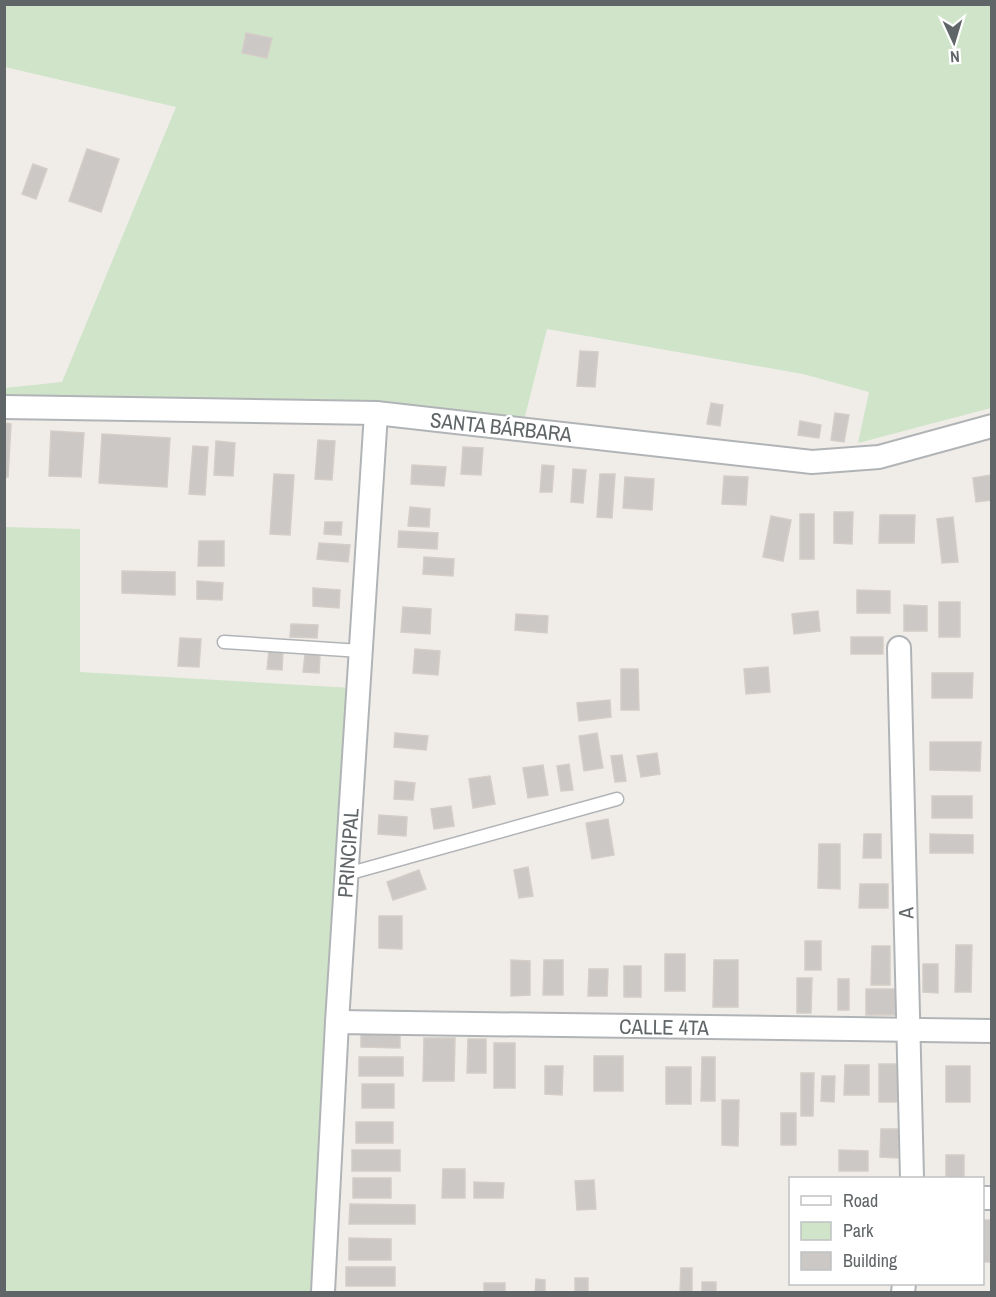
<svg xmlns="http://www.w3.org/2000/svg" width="996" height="1297" font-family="'Archivo Narrow',sans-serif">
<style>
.green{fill:#cfe4c9}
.building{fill:#ccc8c5;stroke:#d4cdc8;stroke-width:1.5}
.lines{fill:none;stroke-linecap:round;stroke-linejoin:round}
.service-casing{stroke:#b1b4b6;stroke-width:15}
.minor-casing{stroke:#b1b4b6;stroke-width:26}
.service{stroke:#fff;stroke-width:12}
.minor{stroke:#fff;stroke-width:22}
.labels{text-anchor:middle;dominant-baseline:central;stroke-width:5;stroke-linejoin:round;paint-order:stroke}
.street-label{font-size:21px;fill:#606567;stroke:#fff}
</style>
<rect width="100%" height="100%" fill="#f0ede9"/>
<g class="green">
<path d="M5 5H991V408L858 443 869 392 803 374 547 329 521 432 5 400V388L62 382 176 107 5 67Z"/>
<path d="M5 527 80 529V672L352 688 318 1292H5Z"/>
</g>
<g class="building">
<path d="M246 33 272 38 267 58 242 53Z"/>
<path d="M87 149 119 159 101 212 69 201Z"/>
<path d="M33 164 47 169 36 199 22 194Z"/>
<path d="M580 351 598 352 595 387 577 386Z"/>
<path d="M711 403 723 405 720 426 707 424Z"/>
<path d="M835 413 849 415 844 442 831 440Z"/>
<path d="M800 421 821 425 819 438 798 435Z"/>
<path d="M4 423 11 424 8 477H4Z"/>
<path d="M51 431 84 433 81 477 49 476Z"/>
<path d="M102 434 170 438 167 487 99 483Z"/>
<path d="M318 440 335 441 332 480 315 479Z"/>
<path d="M216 441 235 443 233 476 214 475Z"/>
<path d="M193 446 208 447 205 495 189 494Z"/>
<path d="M463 447 483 448 481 475 461 474Z"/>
<path d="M412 465 446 467 444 486 411 484Z"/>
<path d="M542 465 554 466 552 492H540Z"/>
<path d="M573 469 586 470 583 503 571 502Z"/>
<path d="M274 474 294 475 290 535 270 534Z"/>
<path d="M600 474H615L612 518 597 517Z"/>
<path d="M991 475 992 500 976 502 973 478Z"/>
<path d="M724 476 748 477 746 505 722 504Z"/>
<path d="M625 477 654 479 652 510 623 508Z"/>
<path d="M410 507 430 509 429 527 408 526Z"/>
<path d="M834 512H853L852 544 834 543Z"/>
<rect x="800" y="514" width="14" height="45"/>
<path d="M880 515H915L914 543H879Z"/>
<path d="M771 516 791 520 783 561 763 557Z"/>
<path d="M953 517 958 562 942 563 937 519Z"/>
<path d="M325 522H342L341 535 324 534Z"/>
<path d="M399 531 438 533 437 549 398 547Z"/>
<path d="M199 541H224V566H198Z"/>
<path d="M319 543 350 545 348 562 317 559Z"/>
<path d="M424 557 454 559 453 576 423 574Z"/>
<path d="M122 571 175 572V595L122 593Z"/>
<path d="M197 581 223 583 222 600 197 599Z"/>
<path d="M313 588 340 590 339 608 313 606Z"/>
<path d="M857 590 890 591V613H857Z"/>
<rect x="939" y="602" width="21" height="35"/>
<path d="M904 605 927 606V631H904Z"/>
<path d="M403 607 431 609 430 634 401 632Z"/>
<path d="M818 611 820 631 794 634 792 614Z"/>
<path d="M516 614 548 616 547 633 515 630Z"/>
<path d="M291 624 318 625 317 638 290 637Z"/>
<rect x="851" y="637" width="32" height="17"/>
<path d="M180 638 201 639 199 667 178 666Z"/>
<path d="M415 649 440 651 438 675 413 673Z"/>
<path d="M269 650 283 651 282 670 267 669Z"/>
<path d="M305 654 320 655 319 673 303 672Z"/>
<path d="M768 667 770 692 746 694 744 669Z"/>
<path d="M621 669H638L639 710H621Z"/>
<path d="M932 673H973L972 698H932Z"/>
<path d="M610 700 611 717 579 721 577 703Z"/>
<path d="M395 733 428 736 426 750 394 747Z"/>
<path d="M597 733 603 768 584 771 579 736Z"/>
<path d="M930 742H981L980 771 930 770Z"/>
<path d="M657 753 660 774 641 777 637 756Z"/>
<path d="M622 755 626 781 615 782 611 756Z"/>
<path d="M569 764 573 790 561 791 557 766Z"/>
<path d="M543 765 548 795 528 798 523 768Z"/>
<path d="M490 776 495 804 473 808 469 779Z"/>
<path d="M395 781 415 783 413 800 394 799Z"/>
<rect x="932" y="796" width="40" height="22"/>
<path d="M451 806 454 826 434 829 431 809Z"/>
<path d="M379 815 407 817 406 836 378 834Z"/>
<path d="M608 819 614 855 592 859 586 823Z"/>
<path d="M864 834H881V858H863Z"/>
<path d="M930 834 973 835V853H930Z"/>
<path d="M819 844H840V889L818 888Z"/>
<path d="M528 867 533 896 519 898 514 870Z"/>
<path d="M419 870 426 889 393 900 387 882Z"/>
<path d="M860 884H888V908H859Z"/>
<path d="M379 916H402V949L379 948Z"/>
<rect x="805" y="941" width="16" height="29"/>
<path d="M956 945H972L971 992H955Z"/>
<path d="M872 946H890V985H871Z"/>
<rect x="665" y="954" width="20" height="37"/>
<path d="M511 960 530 961V995L511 996Z"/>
<path d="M544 960H563V995H543Z"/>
<path d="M714 960H738V1007H713Z"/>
<path d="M923 964H938V993L923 992Z"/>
<rect x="624" y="966" width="17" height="31"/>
<path d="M589 969H608L607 996H588Z"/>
<path d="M797 978H812L811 1013H797Z"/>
<rect x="838" y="979" width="11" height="31"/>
<rect x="866" y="989" width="29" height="26"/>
<path d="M361 1031H400V1048L361 1047Z"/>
<path d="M424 1038H455L454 1081H423Z"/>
<path d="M468 1039H486V1073H467Z"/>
<rect x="494" y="1043" width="21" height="45"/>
<rect x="594" y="1056" width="29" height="35"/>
<rect x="359" y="1057" width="44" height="19"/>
<path d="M702 1057H715V1101H701Z"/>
<path d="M879 1064H903L902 1102H879Z"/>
<path d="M845 1065H869V1095H844Z"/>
<path d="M545 1066H563L562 1095 545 1094Z"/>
<rect x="946" y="1066" width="24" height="36"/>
<rect x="666" y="1067" width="25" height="37"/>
<path d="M801 1073H814L813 1116H801Z"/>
<path d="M822 1076H835L834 1102 821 1101Z"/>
<rect x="362" y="1084" width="32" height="24"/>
<path d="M722 1100H739L738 1146 722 1145Z"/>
<rect x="781" y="1113" width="15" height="32"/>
<rect x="356" y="1122" width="37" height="21"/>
<path d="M881 1129H899L898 1158 880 1157Z"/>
<rect x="352" y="1150" width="48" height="21"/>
<path d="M839 1150 868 1151V1171H839Z"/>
<rect x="946" y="1155" width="18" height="23"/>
<path d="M443 1169H465V1198H442Z"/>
<rect x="353" y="1178" width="38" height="20"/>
<path d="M594 1180 596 1209 577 1210 575 1181Z"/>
<path d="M474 1182 504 1183 503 1198H474Z"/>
<path d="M350 1204 415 1205V1224H349Z"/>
<rect x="982" y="1220" width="10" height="42"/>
<path d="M349 1238 391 1239V1260H349Z"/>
<rect x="346" y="1267" width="49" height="19"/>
<path d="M681 1268H692V1292H680Z"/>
<rect x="575" y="1278" width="13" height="14"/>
<path d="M536 1279 545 1280V1292H535Z"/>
<rect x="702" y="1282" width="14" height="10"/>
<rect x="484" y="1283" width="21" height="9"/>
</g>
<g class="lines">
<g class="service-casing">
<g id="service">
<path d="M224 642 361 651"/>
<path d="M347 874 617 799"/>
</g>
</g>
<g class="minor-casing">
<g id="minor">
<path d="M4 407 376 413 812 462 879 457 992 426"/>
<path d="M899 648 912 1178"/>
<path d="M337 1022 992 1031"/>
<path d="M982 1198H992"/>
<path d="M323 1292 337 1022 376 413"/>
<path d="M903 1292 904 1284"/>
</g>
</g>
<use href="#service" class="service"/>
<use href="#minor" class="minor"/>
</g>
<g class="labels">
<g class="street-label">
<text transform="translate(501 427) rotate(6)">SANTA BÁRBARA</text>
<text transform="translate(348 853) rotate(-86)">PRINCIPAL</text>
<text transform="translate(906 913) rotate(-91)">A</text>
<text transform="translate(664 1027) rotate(1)">CALLE 4TA</text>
</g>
</g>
<rect width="996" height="1297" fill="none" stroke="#606567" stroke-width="12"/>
<rect x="789" y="1177" width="195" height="108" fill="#ffffff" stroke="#bfc1c2" stroke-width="1.5"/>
<rect x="801" y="1196" width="30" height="9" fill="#ffffff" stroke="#bfc1c2" stroke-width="1.5"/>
<text x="843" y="1207" font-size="18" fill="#606567">Road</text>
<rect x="801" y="1222" width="30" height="18" fill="#cfe4c9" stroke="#bfc1c2" stroke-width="1.5"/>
<text x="843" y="1237" font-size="18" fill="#606567">Park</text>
<rect x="801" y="1252" width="30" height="18" fill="#ccc8c5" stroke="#bfc1c2" stroke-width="1.5"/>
<text x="843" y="1267" font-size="18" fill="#606567">Building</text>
<g transform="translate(954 42) rotate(176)" stroke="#ffffff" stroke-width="4.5" paint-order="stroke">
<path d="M0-4.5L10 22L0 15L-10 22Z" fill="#606567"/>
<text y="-9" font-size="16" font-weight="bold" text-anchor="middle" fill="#606567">N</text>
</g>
</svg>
